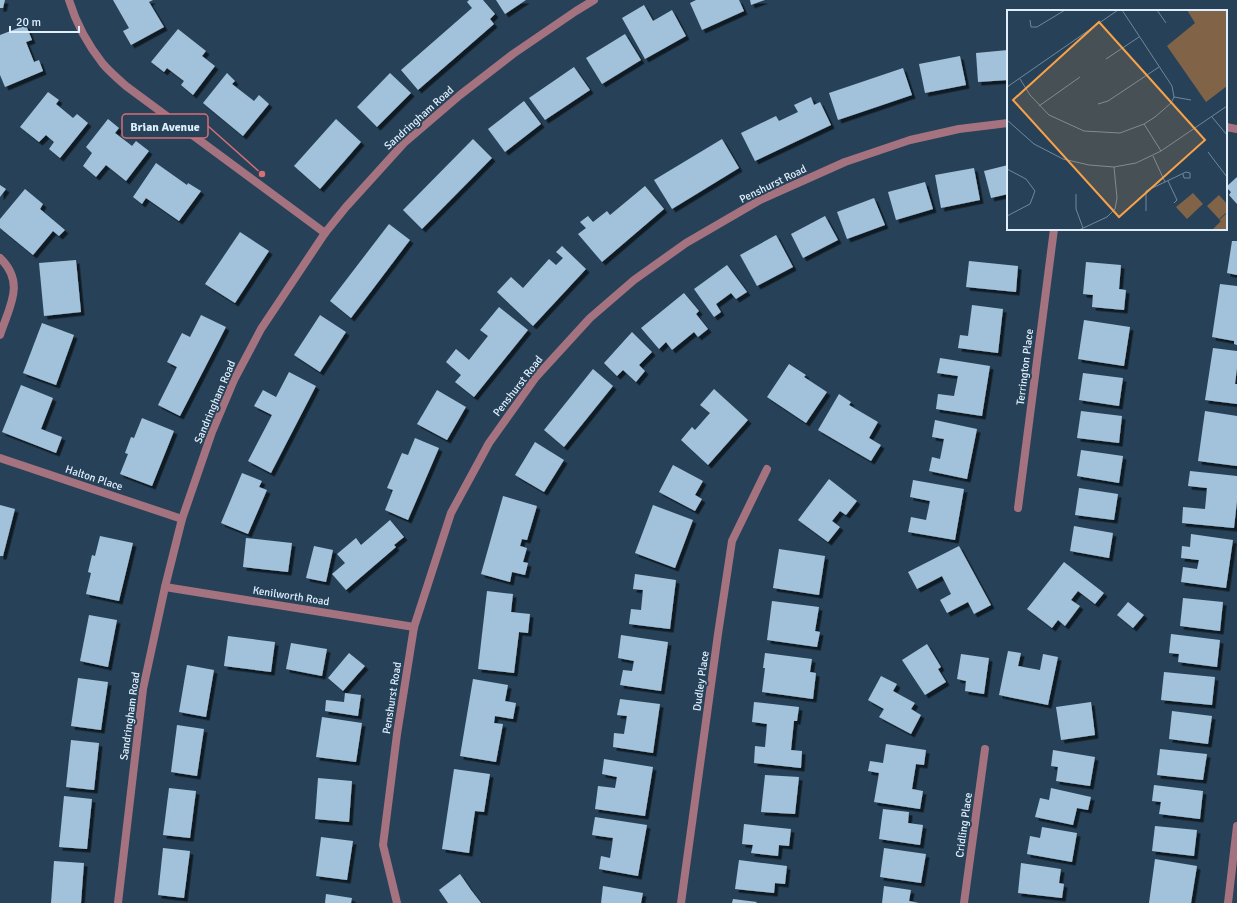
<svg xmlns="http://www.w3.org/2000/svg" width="1237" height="903" font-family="Signika,sans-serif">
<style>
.building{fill:#a2c2dc;filter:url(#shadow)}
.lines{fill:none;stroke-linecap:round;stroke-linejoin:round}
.street{stroke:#a4737f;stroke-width:8}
.labels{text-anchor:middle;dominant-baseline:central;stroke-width:4;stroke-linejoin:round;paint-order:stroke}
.street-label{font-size:11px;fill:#dfeffd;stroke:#274258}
.inset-road{fill:none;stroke:#71879a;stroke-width:1}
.view{fill:#f7a149;fill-opacity:0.15;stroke:#f7a149;stroke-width:2}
.inset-edge{fill:none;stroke:#dfeffd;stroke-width:2}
.leader{fill:none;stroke:#d96e73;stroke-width:1.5}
.callout-dot{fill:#d96e73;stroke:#274258;stroke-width:1.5}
.callout{fill:#274258;stroke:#d96e73;stroke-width:1.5}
.callout-label{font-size:12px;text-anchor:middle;font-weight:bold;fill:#dfeffd}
</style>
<defs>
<filter id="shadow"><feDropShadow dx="3.5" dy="3.5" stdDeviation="0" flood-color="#0009"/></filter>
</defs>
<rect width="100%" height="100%" fill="#274258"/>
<g class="building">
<path d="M0 0H5L3 8H0Z"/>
<path d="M113 0H153L149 2 164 27 131 45 123 31 129 28Z"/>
<path d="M469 0H483L495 14 490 19 494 24 418 90 401 70 472 8 467 2Z"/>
<path d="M496 0H526L505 14Z"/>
<path d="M696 0H739L744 11 702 30 690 3Z"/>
<path d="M750 0H765L751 5Z"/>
<path d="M644 5 653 21 672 10 686 36 645 59 622 18Z"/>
<path d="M26 25 32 40 26 42 34 62 39 60 43 71 5 87 0 75V35Z"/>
<path d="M178 29 206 51 202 56 215 66 193 95 181 85 184 81 167 68 164 72 151 62Z"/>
<path d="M625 34 641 60 602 84 586 58Z"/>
<path d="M1008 50V80L978 82 976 53Z"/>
<path d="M960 56 966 85 925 93 919 64Z"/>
<path d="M574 67 590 90 545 120 529 98Z"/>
<path d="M903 68 912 95 838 120 829 93Z"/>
<path d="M227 73 235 81 232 84 254 101 259 95 269 104 243 136 203 103Z"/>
<path d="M390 73 411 93 377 127 357 107Z"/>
<path d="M48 92 59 100 56 104 73 118 77 114 88 123 60 158 49 149 54 142 46 135 39 142 20 127Z"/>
<path d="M811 97 814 105 820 102 831 125 755 161 741 133 776 116 779 121 798 112 794 105Z"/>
<path d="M524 101 541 124 505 152 488 129Z"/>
<path d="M108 119 119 128 115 133 127 142 132 146 136 141 149 151 126 181 106 165 96 177 83 166 92 153 86 147Z"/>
<path d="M336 119 361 142 320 189 294 166Z"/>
<path d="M473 139 492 158 422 229 403 210Z"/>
<path d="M722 139 739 168 672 209 654 180Z"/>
<path d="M156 163 187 185 188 183 201 191 179 221 146 198 142 204 133 197Z"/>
<path d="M1008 165V194L991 198 984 171Z"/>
<path d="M974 168 980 200 941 208 935 175Z"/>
<path d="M1237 177V204L1229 195 1231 192 1226 187Z"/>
<path d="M925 182 933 209 896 220 888 192Z"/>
<path d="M0 185 6 189 0 197Z"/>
<path d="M645 186 664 209 602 262 578 234 586 228 580 222 588 216 593 222 607 211 610 215Z"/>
<path d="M25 189 43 204 40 209 65 230 59 236 53 231 33 255 0 228V219Z"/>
<path d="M874 198 885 225 847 239 837 212Z"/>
<path d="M825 216 838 240 803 258 791 234Z"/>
<path d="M389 224 410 240 351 318 330 301Z"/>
<path d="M240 232 269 251 235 303 205 284Z"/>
<path d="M776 235 793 267 757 286 740 255Z"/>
<path d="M1232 241H1237V275L1227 273Z"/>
<path d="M562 246 586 269 533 326 497 292 511 277 523 288 549 259 556 265 563 258 556 252Z"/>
<path d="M76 260 81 312 44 316 39 263Z"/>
<path d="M969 261 1018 266 1016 292 966 287Z"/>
<path d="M1086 262 1121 265 1119 289 1126 290 1124 310 1092 307 1093 295 1083 294Z"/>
<path d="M727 265 747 292 736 299 731 293 716 304 721 312 714 317 694 289Z"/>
<path d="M1220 284 1237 286V345L1234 344V341L1212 337Z"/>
<path d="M684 293 699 311 696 314 708 329 698 337 694 332 672 350 666 342 659 349 641 328Z"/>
<path d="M972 305 1003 309 998 353 958 348 960 335 968 336Z"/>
<path d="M499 307 528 330 474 397 455 382 461 375 446 362 456 349 469 360 488 336 480 330Z"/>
<path d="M201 315 226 327 180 416 158 405 177 367 167 362 182 333 190 337Z"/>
<path d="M320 315 346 332 320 372 294 355Z"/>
<path d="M1084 320 1130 327 1124 366 1078 359Z"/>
<path d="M42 323 74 335 56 385 23 373Z"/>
<path d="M632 332 652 352 639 365 645 371 636 382 623 370 617 376 604 363Z"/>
<path d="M1213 348 1237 351V368L1235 384H1237V404L1205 400Z"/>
<path d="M940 358 990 366 982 416 936 409 938 394 954 396 958 376 937 373Z"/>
<path d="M789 364 806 375 804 377 827 392 806 423 767 397Z"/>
<path d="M593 369 613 386 564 447 544 430Z"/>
<path d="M289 372 316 386 271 473 248 461 272 415 254 406 263 390 276 397Z"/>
<path d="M1083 373 1123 378 1119 406 1079 400Z"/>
<path d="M21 385 53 398 41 429 62 437 56 453 2 432Z"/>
<path d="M714 389 748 420 708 465 681 440 692 427 695 430 710 413 700 405Z"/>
<path d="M437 390 466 407 447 440 417 424Z"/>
<path d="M839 394 851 402 849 405 878 422 869 438 881 445 871 461 818 430Z"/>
<path d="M1081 411 1122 416 1119 443 1077 438Z"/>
<path d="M1205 411 1237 416V466L1198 461Z"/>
<path d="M142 418 174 431 152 486 120 474 128 454 125 453 131 437 134 438Z"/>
<path d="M935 420 977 429 967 479 929 471 932 457 940 459 944 439 932 437Z"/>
<path d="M415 438 439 448 408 520 385 510 393 490 387 488 402 453 408 455Z"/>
<path d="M535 442 564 460 544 492 515 475Z"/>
<path d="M1081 450 1123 456 1119 483 1077 476Z"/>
<path d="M673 465 703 481 695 495 702 499 695 511 659 492Z"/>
<path d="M1190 471 1237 476V501L1234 528 1182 523 1183 507 1205 509 1207 488 1188 486Z"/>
<path d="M242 473 262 481 259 487 267 490 248 534 221 523Z"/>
<path d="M829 479 857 501 846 515 840 511 832 521 840 527 828 542 798 520Z"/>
<path d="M913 480 964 489 955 540 908 532 911 517 926 520 930 501 910 497Z"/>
<path d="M1079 488 1118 494 1114 520 1075 515Z"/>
<path d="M503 496 537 506 527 540 522 539 520 546 527 548 523 562 528 563 525 575 512 572 510 582 481 574Z"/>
<path d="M0 505 15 509 3 556H0Z"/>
<path d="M653 505 693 520 675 568 635 553Z"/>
<path d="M390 520 404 537 394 545 396 547 346 590 332 574 345 563 337 554 356 538 361 545Z"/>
<path d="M1074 526 1113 533 1109 558 1070 551Z"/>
<path d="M1191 534 1233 540 1226 588 1181 582 1183 567 1197 569 1199 560 1181 558 1182 546 1190 547Z"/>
<path d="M100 536 133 543 119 601 86 594 91 573 88 572 92 555 95 556Z"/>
<path d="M246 538 292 543 288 572 243 567Z"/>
<path d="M314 546 333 550 326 582 306 578Z"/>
<path d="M959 546 991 605 974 614 968 602 947 613 940 600 951 594 942 576 917 589 908 572Z"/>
<path d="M779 549 825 556 819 595 773 588Z"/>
<path d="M1064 562 1104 593 1095 604 1078 591 1071 600 1080 606 1065 626 1058 620 1052 628 1027 609Z"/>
<path d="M635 574 676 580 670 629 629 624 631 609 641 610 643 590 633 589Z"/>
<path d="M487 591 513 594 511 612 530 614 528 633 519 632 514 673 478 669Z"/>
<path d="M1183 598 1223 602 1220 631 1180 626Z"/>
<path d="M772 601 819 607 815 631 820 632 817 647 767 640Z"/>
<path d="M1128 602 1144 615 1133 628 1117 615Z"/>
<path d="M89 615 117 620 108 667 80 661Z"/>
<path d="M1171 634 1220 640 1217 667 1178 662 1179 654 1169 653Z"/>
<path d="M621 635 668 642 661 691 620 685 623 670 632 671 634 661 618 658Z"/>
<path d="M228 636 275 642 271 672 224 666Z"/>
<path d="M291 643 327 649 322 676 286 669Z"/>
<path d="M927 644 941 667 938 669 946 682 925 695 902 660Z"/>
<path d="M1008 651 1021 653 1018 666 1040 670 1043 654 1058 657 1048 705 999 695Z"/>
<path d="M349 653 365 666 343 691 328 678Z"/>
<path d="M765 653 812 659 810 672 816 673 813 699 762 692 765 668H763Z"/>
<path d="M961 654 989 658 984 694 965 691 966 681 957 679Z"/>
<path d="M187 665 214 670 206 717 179 712Z"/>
<path d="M1164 672 1215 677 1212 705 1161 700Z"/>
<path d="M881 676 897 684 893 691 915 703 911 709 921 715 911 734 879 717 884 709 868 700Z"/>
<path d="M78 678 108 682 101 730 71 726Z"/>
<path d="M473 679 508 685 505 701 516 703 513 719 495 716 494 723 503 724 496 762 460 756Z"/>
<path d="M345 693 361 695 358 716 325 711 326 700 344 702Z"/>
<path d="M620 699 660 704 653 753 613 747 614 733 624 734 627 716 617 715Z"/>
<path d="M754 702 799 707 797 721H794L791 750 802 751 801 768 754 763 755 746 765 747 767 724 752 722Z"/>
<path d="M1091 702 1095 735 1061 740 1056 707Z"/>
<path d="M1172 711 1212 716 1208 744 1169 739Z"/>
<path d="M322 717 362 723 356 762 316 757Z"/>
<path d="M177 725 204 729 197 776 171 772Z"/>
<path d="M71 740 99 743 94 790 66 787Z"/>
<path d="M886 744 926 750 924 765 916 764 912 789 923 791 920 809 874 802 879 773 868 771 870 761 883 763Z"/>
<path d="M1160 749 1207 754 1203 780 1157 775Z"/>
<path d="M1053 750 1095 757 1090 786 1056 781 1058 767 1051 766Z"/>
<path d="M604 759 653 767 645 816 595 809 598 786 615 788 617 777 602 774Z"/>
<path d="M454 769 490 774 484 812 475 811 469 853 442 849Z"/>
<path d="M765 775 799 777 795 814 761 812Z"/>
<path d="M318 778 352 781 349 822 315 819Z"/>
<path d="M1154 785 1203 791 1200 819 1159 814 1161 802 1152 801Z"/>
<path d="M169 788 196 791 190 838 163 835Z"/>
<path d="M1051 788 1091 797 1088 810 1077 808 1073 825 1035 817 1040 798 1049 800Z"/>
<path d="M64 796 92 799 87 849 59 847Z"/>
<path d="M883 809 909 812 908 823 923 825 920 845 879 839Z"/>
<path d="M595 817 647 825 638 876 599 869 601 856 610 858 613 838 592 835Z"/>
<path d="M744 824 791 829 789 846 779 845 778 856 751 853 753 845 742 844Z"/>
<path d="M1155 826 1197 830 1194 856 1152 851Z"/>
<path d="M1042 827 1077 833 1072 862 1027 854 1030 836 1040 838Z"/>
<path d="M321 837 353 841 347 880 316 876Z"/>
<path d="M163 848 190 851 184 898 158 895Z"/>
<path d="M884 848 926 854 921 883 880 877Z"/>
<path d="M1155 859 1197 866 1191 903H1149Z"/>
<path d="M739 860 787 866 785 884 775 883 774 893 735 889Z"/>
<path d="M54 861 84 863 81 903H51Z"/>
<path d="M1021 863 1061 869 1059 883 1064 884 1062 898 1018 893Z"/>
<path d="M460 874 471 890 481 903H448L439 890Z"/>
<path d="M603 886 643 893 641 903H601Z"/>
<path d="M884 886 911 890 909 901 919 903H882Z"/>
<path d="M326 894 352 898 351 903H325Z"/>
<path d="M733 899 757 902 756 903H732Z"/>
</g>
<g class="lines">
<g class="street">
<path d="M69 0C76 23 88 45 103 64 110 72 118 79 126 86L325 233"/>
<path d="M1226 127 1237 129"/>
<path d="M0 258C26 283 9 307 0 335"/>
<path d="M0 458 182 519"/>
<path d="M1018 508 1054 229"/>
<path d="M165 587 414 627"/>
<path d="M118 903 143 689 165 587 182 519 212 432 234 380 261 329 325 233 346 207 404 143 460 95 513 54 576 11 594 0"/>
<path d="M397 903 383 845 397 734 414 627 451 513 489 443 536 377 590 318 634 280 686 243 760 200 845 162 910 140 959 129 1008 123"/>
<path d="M681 903 718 634 732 541 767 469"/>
<path d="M964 903 985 749"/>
<path d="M1228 903 1237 826"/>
</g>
</g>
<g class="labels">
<g class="street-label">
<text transform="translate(419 118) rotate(-42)">Sandringham Road</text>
<text transform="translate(773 184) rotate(-26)">Penshurst Road</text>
<text transform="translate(1025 367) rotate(-83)">Terrington Place</text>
<text transform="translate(518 386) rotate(-52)">Penshurst Road</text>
<text transform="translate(215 402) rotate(-67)">Sandringham Road</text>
<text transform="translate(94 478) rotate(18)">Halton Place</text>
<text transform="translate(291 596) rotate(9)">Kenilworth Road</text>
<text transform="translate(701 681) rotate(-82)">Dudley Place</text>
<text transform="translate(392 698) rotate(-81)">Penshurst Road</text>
<text transform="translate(130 716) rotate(-82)">Sandringham Road</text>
<text transform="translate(964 825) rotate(-82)">Cridling Place</text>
</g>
</g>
<g transform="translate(1007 10)">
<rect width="220" height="220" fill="#274258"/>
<path d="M180 0H220V76L199 92 160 36 188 13ZM186 183 196 194 180 209 169 197ZM212 185 220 194V202L212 209 200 196ZM220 203V220H205L214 211 212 210Z" fill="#816348"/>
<path class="inset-road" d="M150 0 159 13M23 10 24 17H30L58 0M99 49 132 27M13 69 23 85 42 105 77 121 113 123 137 114 148 107 164 93 167 87 165 76 115 0M0 77 111 0M167 87 184 90M91 94 101 91 152 57M32 96 73 67M205 107 220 125M0 110 27 134 56 149 82 155 107 157 129 153 154 141 220 96M137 114 154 141M201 142 220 167M146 146 158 172M0 159 19 169 28 181 23 194 0 206M161 171 170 190 167 193M69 184V199L76 218M139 201V181L179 162 183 163V168H177L176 164M72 220 100 207 108 199 110 188 107 157"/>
<path class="view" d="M92 12 198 130 112 207 6 90Z"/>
<rect width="220" height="220" class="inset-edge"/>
</g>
<path class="leader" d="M262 174L208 126"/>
<circle class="callout-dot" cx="262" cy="174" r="4"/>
<rect class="callout" x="122" y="114" width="86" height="24" rx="4"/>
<g class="callout-label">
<text x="165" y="131">Brian Avenue</text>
</g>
<path d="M10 26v6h69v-6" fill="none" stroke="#dfeffd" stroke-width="2"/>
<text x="16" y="26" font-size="12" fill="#dfeffd" stroke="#274258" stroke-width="3" paint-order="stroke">20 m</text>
</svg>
